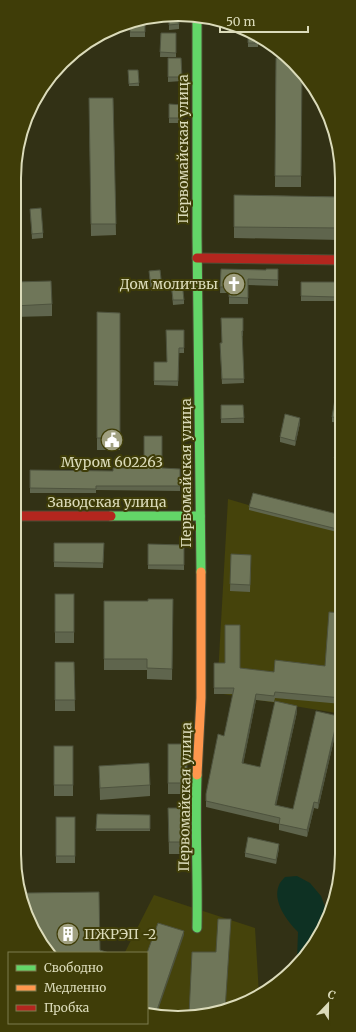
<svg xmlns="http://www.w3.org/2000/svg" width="356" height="1032" font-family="Merriweather,serif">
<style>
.built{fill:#45430b}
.water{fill:#0e3123}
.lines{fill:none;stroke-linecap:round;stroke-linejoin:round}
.fast-casing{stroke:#4e4d35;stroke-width:11}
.slow-casing{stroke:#4e4d35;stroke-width:11}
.jam-casing{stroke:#4e4d35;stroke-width:11}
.fast{stroke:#63d668;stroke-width:9}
.slow{stroke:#ff974d;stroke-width:9}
.jam{stroke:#b3261e;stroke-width:9}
.wall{fill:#5f654d}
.shaded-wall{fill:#4e533e}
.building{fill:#6f7659;stroke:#4e533e}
.labels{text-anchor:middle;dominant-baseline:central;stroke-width:4;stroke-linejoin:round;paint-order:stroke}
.street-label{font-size:14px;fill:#dbdbba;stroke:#3f3d08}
.poi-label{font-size:14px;fill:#dbdbba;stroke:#3f3d08;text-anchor:end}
.rim{fill:none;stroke:#dbdbba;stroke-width:2}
</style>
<rect width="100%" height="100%" fill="#323115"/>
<g class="built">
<path d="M228 499 341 532 342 714 217 693Z"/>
<path d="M154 895 255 928 259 995 220 1012 157 1017 147 1014V953H120L125 952Z"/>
</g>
<path class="water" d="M297 876 310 883 321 896 328 915 314 945 298 961 297 960 298 932C287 921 272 901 279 885 280 882 283 879 285 877Z"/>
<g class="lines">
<g class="fast-casing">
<g id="fast">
<path d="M197 18V236L201 572"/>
<path d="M111 516H200"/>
<path d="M197 928C198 877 195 826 197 775"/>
</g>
</g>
<g class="slow-casing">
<path id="slow" d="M197 775 201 698V572"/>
</g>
<g class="jam-casing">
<g id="jam">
<path d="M197 258 341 260"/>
<path d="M14 516H111"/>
</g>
</g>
<use href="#fast" class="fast"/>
<use href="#slow" class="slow"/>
<use href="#jam" class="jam"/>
</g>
<g class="wall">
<path d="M169 16 179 17V29L169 30Z"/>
<path d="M145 19V37H130V24Z"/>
<path d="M237 26 260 36 266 41H258V47H248V32H237Z"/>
<path d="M161 33H176V57H160Z"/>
<path d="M168 58H181L182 81 168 82Z"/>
<path d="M276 58 301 70V187H275Z"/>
<path d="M128 70H138L139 86H129Z"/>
<path d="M89 98H113L116 235 91 236Z"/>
<path d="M169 104 183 105 182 123H169Z"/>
<path d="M234 195 341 197V240L234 238Z"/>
<path d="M30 209 43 233V238L32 239Z"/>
<path d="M221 269 266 270 278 269V286L248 285V304H229V293H220Z"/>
<path d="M160 270 162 290 151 291 149 271Z"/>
<path d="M14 282 52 304V316L14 317Z"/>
<rect x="301" y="282" width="35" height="19"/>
<path d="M171 283 184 300V304L173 305Z"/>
<path d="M97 312 120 313V450H97Z"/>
<path d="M243 318V336H242L244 383 222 384 220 348 221 343Z"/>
<path d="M184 330V353H179L178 386 154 385V362H167Z"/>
<path d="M341 399V423L332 422V417Z"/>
<path d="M221 405H243L244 423H221Z"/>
<path d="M300 423 295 446 280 442V437Z"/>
<path d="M341 448V466L334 463V458Z"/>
<path d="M162 468 180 469V491L96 490V493H30V470L113 471Z"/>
<path d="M249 507 341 515V533L249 510Z"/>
<path d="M54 543H104L103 568 54 567Z"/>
<path d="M148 544 184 545V570L148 569Z"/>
<path d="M231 554 251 555 250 592 230 591Z"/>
<rect x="55" y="594" width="19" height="49"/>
<path d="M173 599 172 680 147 679V670H104V601H148Z"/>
<path d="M342 613V704L275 698 274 702 256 700 243 764 260 767 297 712 276 805 293 809 338 722 318 809 314 808 307 837 279 830V824L206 807V794L224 736 233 694H214V663H225L240 668 274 672 325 666Z"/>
<path d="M55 662H74L75 711H55Z"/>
<rect x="168" y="744" width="19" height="50"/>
<rect x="54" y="746" width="19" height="50"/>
<path d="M99 766 150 785V796L100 800Z"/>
<path d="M342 793V815L338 814Z"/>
<path d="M168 808H187L188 854H169Z"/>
<path d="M97 814 150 815V831H96Z"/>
<rect x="56" y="817" width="19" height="46"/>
<path d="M279 848 276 864 245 857V853Z"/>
</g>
<g class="shaded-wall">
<path d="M300 418V423L295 446V441Z"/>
<path d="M256 694V700L242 770V763Z"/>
<path d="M297 706V712L275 811V805Z"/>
<path d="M338 716V722L318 809V803Z"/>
<path d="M314 802V808L307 837V830Z"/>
<path d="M279 844V848L276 864V860Z"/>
<path d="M184 931V935L156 1016H155Z"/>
</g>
<g class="building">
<path d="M169 16 179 17V24L169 25Z"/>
<path d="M145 19V32H130V24Z"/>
<path d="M248 31 260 36H258V43H248Z"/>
<path d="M161 33H176V53L160 52Z"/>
<path d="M168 58H181L182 77H168Z"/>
<path d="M276 58H287L302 70 301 176H275Z"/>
<path d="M128 70H138L139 83 129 84Z"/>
<path d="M89 98H113L116 224H91Z"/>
<path d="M169 104 183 105 182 118H169Z"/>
<path d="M234 195 341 197V228L234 227Z"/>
<path d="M41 208 43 233 32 234 30 209Z"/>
<path d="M221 269 266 270V269H278V280L248 279V298L229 297V287H220Z"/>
<path d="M160 270 162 287 151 288 149 271Z"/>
<path d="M51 281 52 304 14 306V282Z"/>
<path d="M182 282 184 300H173L171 283Z"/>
<path d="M301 282H336V297L301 296Z"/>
<path d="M97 312 120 313V438H97Z"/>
<path d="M221 318H243V331H242L244 379H222L220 343H222Z"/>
<path d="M166 330H184V348H179L178 381H154V362H167Z"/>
<path d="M335 399H341V418L332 417Z"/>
<path d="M221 405H243L244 418 221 419Z"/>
<path d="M285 414 300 418 295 441 280 437Z"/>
<path d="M144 436H162V468L180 469V486H96V489L30 488V470L113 471V468H144Z"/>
<path d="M339 447 341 448V461L334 458Z"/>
<path d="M253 493 341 515V530L249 507Z"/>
<path d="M54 543H104L103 563 54 562Z"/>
<path d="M148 544 184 545V565H148Z"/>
<path d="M231 554 251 555 250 585 230 584Z"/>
<rect x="55" y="594" width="19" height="38"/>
<path d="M148 599H173L172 669 147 668V659H104V601H148Z"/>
<path d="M329 612 342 613V698L275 692 274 696 256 694 242 763 260 767 275 701 297 706 275 805 293 809 316 711 338 716 318 803 314 802 307 830 279 824 280 818 206 801V794L218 734 224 736 234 688H214V663H225V625H240V668L274 672 275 660 325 666Z"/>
<path d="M55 662H74L75 700H55Z"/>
<rect x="168" y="744" width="19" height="39"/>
<rect x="54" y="746" width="19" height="39"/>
<path d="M149 763 150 785 100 788 99 766Z"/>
<path d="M342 793V813L338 812Z"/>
<path d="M168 808H187L188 842H169Z"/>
<path d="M97 814 150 815V829H96Z"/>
<rect x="56" y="817" width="19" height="39"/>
<path d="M248 837 279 844 276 860 245 853Z"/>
<path d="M99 892 100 950 109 953H49L26 917 25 912V893Z"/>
<path d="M218 919H231L225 1010 220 1012 189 1015 192 952H216Z"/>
<path d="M158 923 184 931 155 1016 147 1014V953Z"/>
</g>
<defs>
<g id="church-disc" transform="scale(1.15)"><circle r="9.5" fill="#a0a080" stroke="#3f3d08"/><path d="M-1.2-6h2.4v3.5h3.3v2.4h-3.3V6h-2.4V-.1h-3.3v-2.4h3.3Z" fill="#fff"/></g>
<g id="civic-disc" transform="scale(1.15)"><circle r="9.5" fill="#a0a080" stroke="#3f3d08"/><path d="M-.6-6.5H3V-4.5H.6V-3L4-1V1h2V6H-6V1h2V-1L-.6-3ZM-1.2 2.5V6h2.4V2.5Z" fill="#fff"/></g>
<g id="building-disc" transform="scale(1.15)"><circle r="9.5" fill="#a0a080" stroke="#3f3d08"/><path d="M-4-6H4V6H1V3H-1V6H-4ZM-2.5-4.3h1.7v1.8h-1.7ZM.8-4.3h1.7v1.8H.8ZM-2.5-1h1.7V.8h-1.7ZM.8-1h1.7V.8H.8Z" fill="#fff"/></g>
</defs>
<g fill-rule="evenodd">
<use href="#church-disc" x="234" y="284"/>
<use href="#civic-disc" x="112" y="440"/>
<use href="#building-disc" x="68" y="934"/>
</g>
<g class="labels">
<g class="street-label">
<text transform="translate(183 149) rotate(-90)">Первомайская улица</text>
<text transform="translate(186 473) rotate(-90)">Первомайская улица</text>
<text x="107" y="502">Заводская улица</text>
<text transform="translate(185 797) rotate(-89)">Первомайская улица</text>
</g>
<g class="poi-label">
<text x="218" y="284">Дом молитвы</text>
<text x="112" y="462" text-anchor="middle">Муром 602263</text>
<text x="84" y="934" text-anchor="start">ПЖРЭП -2</text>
</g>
</g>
<path d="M0 0H356V1032H0ZM178 21H178A157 157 0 0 1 335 178V854A157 157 0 0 1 178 1011H178A157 157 0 0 1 21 854V178A157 157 0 0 1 178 21Z" fill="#3f3d08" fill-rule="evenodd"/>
<path class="rim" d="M178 21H178A157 157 0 0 1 335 178V854A157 157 0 0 1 178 1011H178A157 157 0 0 1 21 854V178A157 157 0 0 1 178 21Z"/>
<rect x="8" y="952" width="140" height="72" fill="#3f3d08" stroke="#7d7c4f"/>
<rect x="16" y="965" width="20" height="6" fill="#63d668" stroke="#7d7c4f"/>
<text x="44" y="972" font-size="12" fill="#dbdbba">Свободно</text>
<rect x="16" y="985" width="20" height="6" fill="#ff974d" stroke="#7d7c4f"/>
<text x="44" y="992" font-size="12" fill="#dbdbba">Медленно</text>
<rect x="16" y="1005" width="20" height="6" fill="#b3261e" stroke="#7d7c4f"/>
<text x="44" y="1012" font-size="12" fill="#dbdbba">Пробка</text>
<g transform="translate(328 1004) rotate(22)" stroke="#3f3d08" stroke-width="3" paint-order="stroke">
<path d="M0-3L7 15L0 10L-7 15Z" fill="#dbdbba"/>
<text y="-6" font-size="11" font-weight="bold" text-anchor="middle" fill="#dbdbba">С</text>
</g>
<path d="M220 26v6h88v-6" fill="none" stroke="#dbdbba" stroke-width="2"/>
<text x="226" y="26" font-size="12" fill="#dbdbba" stroke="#3f3d08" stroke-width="3" paint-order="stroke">50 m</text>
</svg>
